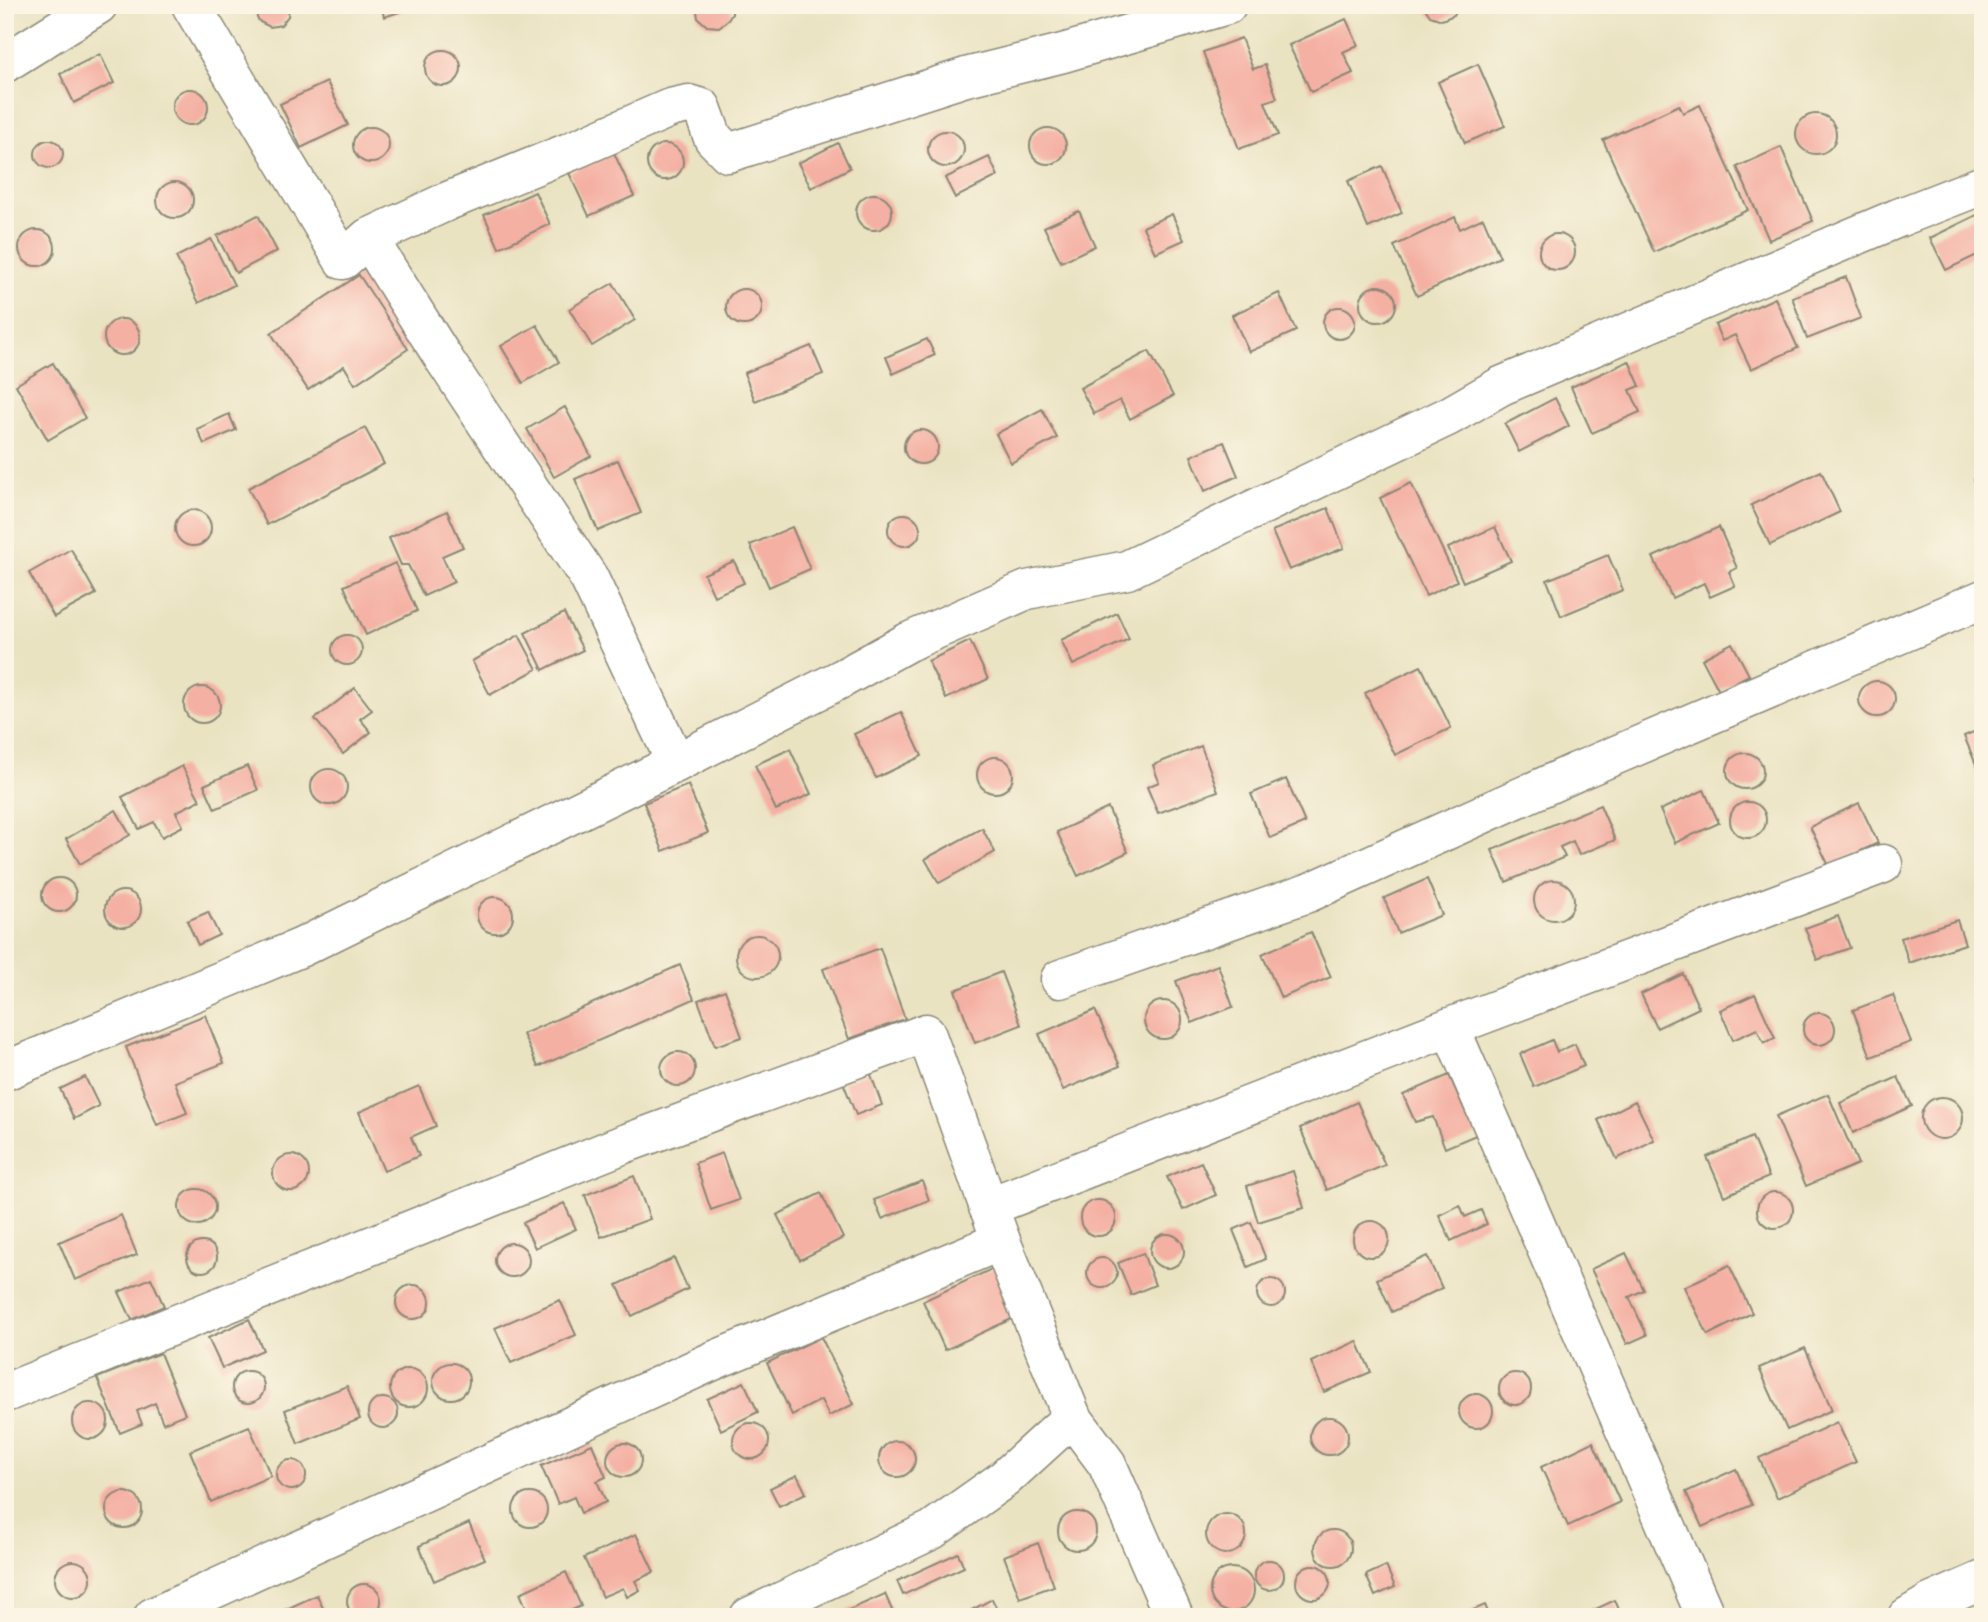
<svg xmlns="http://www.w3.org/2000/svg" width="1988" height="1622" font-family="'Playpen Sans',sans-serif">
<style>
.building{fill:#f4b0a3}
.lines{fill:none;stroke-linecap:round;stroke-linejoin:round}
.minor-casing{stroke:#8a8776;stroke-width:41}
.minor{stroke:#fff;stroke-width:38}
</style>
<rect width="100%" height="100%" fill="#fcf5e5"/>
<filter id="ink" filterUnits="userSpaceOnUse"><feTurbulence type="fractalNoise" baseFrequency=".0143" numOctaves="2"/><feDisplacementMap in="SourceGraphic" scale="14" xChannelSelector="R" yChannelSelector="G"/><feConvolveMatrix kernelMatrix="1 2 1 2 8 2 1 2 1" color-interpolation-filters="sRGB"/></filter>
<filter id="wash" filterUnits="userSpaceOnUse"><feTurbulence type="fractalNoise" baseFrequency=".00686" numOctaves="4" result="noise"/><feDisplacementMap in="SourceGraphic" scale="28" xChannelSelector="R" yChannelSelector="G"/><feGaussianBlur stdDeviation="1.57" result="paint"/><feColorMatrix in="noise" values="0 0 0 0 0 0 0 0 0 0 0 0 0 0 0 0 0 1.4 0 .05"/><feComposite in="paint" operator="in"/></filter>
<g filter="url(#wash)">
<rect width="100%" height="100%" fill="#eae3c2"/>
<g id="blocks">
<g class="building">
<path d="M256 5H289L288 16 281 25 270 27 260 22 257 18Z"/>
<path d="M381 5H418V6L384 17Z"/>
<path d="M696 5H732V14L728 20 719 27 707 26 698 18Z"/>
<path d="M779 5H805L791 10Z"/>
<path d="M1423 5H1459L1454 15 1442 20 1430 16Z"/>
<path d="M1346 19 1358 45 1343 52 1353 73 1311 92 1289 45Z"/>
<path d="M1241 38 1253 69 1265 65 1277 98 1265 102 1278 135 1239 149 1203 52Z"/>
<circle cx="443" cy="68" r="18"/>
<path d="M100 54 114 83 74 103 60 74Z"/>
<path d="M1478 64 1505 126 1465 143 1438 82Z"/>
<path d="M327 82 348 125 301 148 280 104Z"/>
<circle cx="190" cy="107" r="18"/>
<path d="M1679 105 1683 113 1700 105 1748 210 1654 252 1603 140Z"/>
<circle cx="1816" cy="134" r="20"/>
<circle cx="371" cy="145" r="18"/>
<circle cx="1048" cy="146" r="18"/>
<circle cx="946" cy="149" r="18"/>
<circle cx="49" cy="154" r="14"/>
<path d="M838 143 850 168 811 188 798 163Z"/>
<circle cx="665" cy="162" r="18"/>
<path d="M1781 147 1813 221 1769 240 1737 167Z"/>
<path d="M614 153 634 196 589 216 569 173Z"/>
<path d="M989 157 998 176 955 198 945 178Z"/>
<path d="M1382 166 1402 213 1368 228 1348 181Z"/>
<circle cx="175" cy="200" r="18"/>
<path d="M535 192 550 224 499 248 484 215Z"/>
<circle cx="874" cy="212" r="18"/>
<path d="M1079 211 1095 246 1061 262 1044 227Z"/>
<path d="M1983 212V257L1981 253 1946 270 1930 238Z"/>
<path d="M1172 214 1184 240 1155 253 1143 227Z"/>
<path d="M258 215 277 251 236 273 217 236Z"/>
<path d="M1455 217 1460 229 1483 218 1500 257 1417 296 1394 246Z"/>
<circle cx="37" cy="248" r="18"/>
<circle cx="1557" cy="252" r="18"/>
<path d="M211 239 234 285 199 303 176 257Z"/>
<path d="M359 275 408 349 355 384 344 366 308 390 271 333Z"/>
<path d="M1846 277 1861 318 1807 339 1792 297Z"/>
<path d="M613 283 635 320 592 346 569 309Z"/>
<circle cx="1378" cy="304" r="18"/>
<circle cx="744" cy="307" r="18"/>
<path d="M1279 293 1296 331 1249 352 1232 315Z"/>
<path d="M1775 298 1798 348 1751 369 1735 335 1722 341 1715 325Z"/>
<circle cx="1339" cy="323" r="16"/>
<circle cx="122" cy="337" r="18"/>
<path d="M537 325 559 362 523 383 501 346Z"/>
<path d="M927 339 935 355 893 374 886 357Z"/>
<path d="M811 346 823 374 755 401 744 373Z"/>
<path d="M1149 351 1173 396 1130 419 1120 400 1094 414 1080 388Z"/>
<path d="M1629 361 1640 386 1630 390 1640 412 1592 433 1571 387Z"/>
<path d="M53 363 85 418 48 440 16 385Z"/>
<path d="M1555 398 1569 426 1519 452 1505 424Z"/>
<path d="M565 407 591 456 554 477 527 429Z"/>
<path d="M1042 409 1057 438 1011 463 996 434Z"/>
<path d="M229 414 236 430 204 444 197 429Z"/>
<path d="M365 428 384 464 267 525 248 488Z"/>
<circle cx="921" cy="447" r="17"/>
<path d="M1224 442 1238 476 1205 491 1191 456Z"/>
<path d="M618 460 641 513 598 531 575 479Z"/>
<path d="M1821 471 1840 512 1770 545 1751 505Z"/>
<path d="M1983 476V500L1974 480Z"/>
<path d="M1411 483 1457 581 1426 596 1380 498Z"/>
<path d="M1328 508 1344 548 1289 570 1272 531Z"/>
<circle cx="193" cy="528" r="18"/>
<path d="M447 511 463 547 442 556 454 582 424 596 408 565H401L389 538Z"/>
<circle cx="904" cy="530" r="16"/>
<path d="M792 527 810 569 769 587 750 545Z"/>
<path d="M1495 527 1511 561 1463 582 1448 548Z"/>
<path d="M1719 527 1737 568 1729 572 1735 586 1710 597 1704 583 1672 598 1653 557Z"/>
<path d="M71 549 96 594 54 617 29 573Z"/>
<path d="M1608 555 1623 590 1561 616 1547 580Z"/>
<path d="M734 561 744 583 714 596 704 574Z"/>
<path d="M395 563 417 611 366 635 344 586Z"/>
<path d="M564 613 583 650 543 670 525 633Z"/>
<path d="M1117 613 1129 639 1073 665 1061 640Z"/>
<circle cx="347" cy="650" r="15"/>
<path d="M519 635 537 669 490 695 472 661Z"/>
<path d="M970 641 988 679 946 699 928 661Z"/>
<path d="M1732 643 1749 675 1719 691 1702 659Z"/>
<path d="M1421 666 1451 728 1395 755 1365 693Z"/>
<circle cx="1877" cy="699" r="18"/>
<circle cx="202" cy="705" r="18"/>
<path d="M355 688 372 710 360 719 371 732 343 754 315 719Z"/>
<path d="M901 712 922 756 876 778 854 734Z"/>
<path d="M1983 728V781L1964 736Z"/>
<path d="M1201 746 1218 791 1158 813 1147 787 1159 782 1153 765Z"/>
<path d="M790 749 811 794 776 810 755 765Z"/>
<circle cx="1745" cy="771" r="18"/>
<circle cx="995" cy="775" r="18"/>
<path d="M182 766 200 800 176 812 183 826 162 837 154 822 139 829 122 797Z"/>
<path d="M247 766 258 790 215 809 204 785Z"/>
<circle cx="329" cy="787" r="18"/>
<path d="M1286 779 1305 823 1270 838 1251 794Z"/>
<path d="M688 785 708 833 663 851 644 803Z"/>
<path d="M1704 790 1719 823 1675 843 1660 810Z"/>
<circle cx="1748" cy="820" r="18"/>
<path d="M1859 803 1878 843 1829 866 1810 827Z"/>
<path d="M1600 805 1615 840 1579 855 1573 841 1560 847 1565 857 1506 882 1492 850Z"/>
<path d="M1108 808 1128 852 1078 876 1057 832Z"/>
<path d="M116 810 130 835 80 864 66 839Z"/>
<path d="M982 828 995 852 939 883 925 859Z"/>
<circle cx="59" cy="895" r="17"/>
<path d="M1427 879 1442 915 1398 933 1384 898Z"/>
<circle cx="1554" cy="900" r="20"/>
<circle cx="123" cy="909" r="18"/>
<circle cx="495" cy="915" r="18"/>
<path d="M208 912 219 935 198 945 187 921Z"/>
<path d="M1838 916 1850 948 1817 960 1805 928Z"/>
<path d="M1957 920 1965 944 1909 963 1901 938Z"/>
<path d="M1311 932 1331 977 1281 998 1262 954Z"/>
<circle cx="757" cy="956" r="21"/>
<path d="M880 948 905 1019 849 1039 823 969Z"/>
<path d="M680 965 694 999 538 1067 523 1034Z"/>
<path d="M1218 965 1233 1007 1192 1023 1176 981Z"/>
<path d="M1001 972 1021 1025 975 1043 955 990Z"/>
<path d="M1683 974 1699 1008 1657 1028 1641 994Z"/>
<path d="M725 990 742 1037 715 1046 698 1000Z"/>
<path d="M1755 994 1775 1038 1764 1043 1757 1029 1733 1040 1720 1010Z"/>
<path d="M1893 995 1911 1042 1871 1057 1853 1010Z"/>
<circle cx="1163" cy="1020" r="19"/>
<path d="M1095 1010 1120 1066 1063 1090 1039 1034Z"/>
<circle cx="1819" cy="1029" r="16"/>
<path d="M205 1015 224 1063 175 1082 187 1113 157 1125 126 1047Z"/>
<path d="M1552 1040 1557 1052 1575 1044 1584 1066 1534 1087 1520 1054Z"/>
<circle cx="678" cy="1069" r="17"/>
<path d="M870 1072 882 1105 856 1115 843 1082Z"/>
<path d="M1449 1075 1476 1135 1445 1148 1433 1117 1415 1122 1403 1095Z"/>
<path d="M85 1077 99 1106 74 1119 60 1089Z"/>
<path d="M1898 1077 1912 1106 1853 1133 1840 1103Z"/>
<path d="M419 1086 436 1126 411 1137 419 1156 384 1171 359 1112Z"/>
<path d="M1828 1094 1858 1164 1806 1186 1776 1116Z"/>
<circle cx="1942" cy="1118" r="21"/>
<path d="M1635 1101 1654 1140 1617 1159 1598 1120Z"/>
<path d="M1357 1102 1385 1165 1327 1190 1300 1128Z"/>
<path d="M1752 1137 1769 1177 1724 1196 1707 1157Z"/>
<path d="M722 1153 739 1200 711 1210 695 1163Z"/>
<circle cx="291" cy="1173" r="18"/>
<path d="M1201 1162 1216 1195 1183 1210 1167 1177Z"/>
<path d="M1293 1171 1304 1208 1258 1222 1247 1186Z"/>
<path d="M634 1176 650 1219 601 1237 585 1195Z"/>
<path d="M922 1181 929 1200 882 1219 874 1200Z"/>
<circle cx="197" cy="1207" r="18"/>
<circle cx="1775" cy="1210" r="18"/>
<path d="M821 1193 843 1238 800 1260 777 1215Z"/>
<circle cx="1098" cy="1218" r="18"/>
<path d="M564 1203 576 1229 535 1248 523 1223Z"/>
<path d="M1460 1205 1465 1217 1481 1210 1487 1224 1451 1241 1439 1215Z"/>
<path d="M121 1215 137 1255 75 1280 59 1242Z"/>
<circle cx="1371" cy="1239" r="18"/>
<path d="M1251 1222 1266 1259 1248 1267 1233 1230Z"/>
<circle cx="1167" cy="1251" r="17"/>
<circle cx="202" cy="1257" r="15"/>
<circle cx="512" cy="1260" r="17"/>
<path d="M1143 1253 1155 1285 1131 1295 1118 1263Z"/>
<path d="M1626 1253 1644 1290 1629 1297 1647 1335 1627 1344 1591 1269Z"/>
<path d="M1427 1256 1442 1288 1392 1312 1377 1279Z"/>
<path d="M674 1258 688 1289 632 1316 617 1285Z"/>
<circle cx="1102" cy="1273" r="15"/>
<path d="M1729 1265 1752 1313 1708 1335 1684 1287Z"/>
<path d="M996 1267 1018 1316 945 1350 923 1301Z"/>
<path d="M151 1278 164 1306 132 1320 119 1292Z"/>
<circle cx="1271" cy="1293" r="14"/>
<circle cx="413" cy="1302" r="17"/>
<path d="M560 1300 576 1335 511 1363 495 1328Z"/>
<path d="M249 1319 263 1350 222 1368 208 1338Z"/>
<path d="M821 1337 854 1404 829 1416 821 1400 792 1415 767 1363Z"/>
<path d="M1357 1341 1371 1372 1324 1392 1311 1362Z"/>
<path d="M1805 1348 1832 1410 1787 1430 1759 1368Z"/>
<path d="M160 1353 185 1414 163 1423 155 1403 137 1411 142 1424 120 1433 97 1378Z"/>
<circle cx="451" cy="1381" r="18"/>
<circle cx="409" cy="1388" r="19"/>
<circle cx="248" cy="1387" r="16"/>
<circle cx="1515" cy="1389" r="16"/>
<path d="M744 1382 758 1412 721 1430 707 1399Z"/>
<path d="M347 1386 360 1419 298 1444 285 1410Z"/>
<circle cx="1476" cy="1411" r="17"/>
<circle cx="383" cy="1413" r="15"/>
<circle cx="90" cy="1421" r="18"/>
<circle cx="1329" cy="1436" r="19"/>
<path d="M1837 1422 1856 1462 1777 1498 1759 1458Z"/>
<circle cx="751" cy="1441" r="18"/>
<path d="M249 1426 271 1476 211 1502 190 1451Z"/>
<circle cx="897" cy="1459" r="18"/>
<path d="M1593 1442 1620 1502 1568 1526 1541 1467Z"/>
<circle cx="624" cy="1460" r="17"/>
<path d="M592 1444 606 1477 597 1481 606 1502 581 1513 574 1497 558 1504 541 1466Z"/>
<circle cx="291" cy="1475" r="15"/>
<path d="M1736 1469 1752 1505 1702 1527 1686 1492Z"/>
<path d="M797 1475 806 1493 779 1506 770 1488Z"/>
<circle cx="124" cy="1510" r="18"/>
<circle cx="530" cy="1510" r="17"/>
<circle cx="1077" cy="1531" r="19"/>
<circle cx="1226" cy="1534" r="20"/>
<path d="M469 1523 485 1559 434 1581 419 1546Z"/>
<circle cx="1333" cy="1548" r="18"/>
<path d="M636 1534 654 1572 635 1581 640 1590 627 1597 623 1588 602 1597 584 1558Z"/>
<path d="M1038 1543 1054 1586 1020 1598 1004 1556Z"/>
<path d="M958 1553 964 1567 903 1595 897 1581Z"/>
<circle cx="1269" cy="1575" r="15"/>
<circle cx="73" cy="1579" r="18"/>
<circle cx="1313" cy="1582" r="17"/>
<path d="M1386 1566 1395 1587 1375 1596 1366 1575Z"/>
<circle cx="1232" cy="1590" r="22"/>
<path d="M566 1572 581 1606 557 1617H530L520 1593Z"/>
<circle cx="364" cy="1601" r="17"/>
<path d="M885 1594 895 1617H833Z"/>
<path d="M317 1595 327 1617H269Z"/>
<path d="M992 1599 1001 1617H971L968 1612Z"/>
<path d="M1615 1600 1622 1617H1588L1587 1613Z"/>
<path d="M1485 1605 1490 1617H1457Z"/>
</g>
</g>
</g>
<g filter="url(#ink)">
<use href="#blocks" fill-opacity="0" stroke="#8a8776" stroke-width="2"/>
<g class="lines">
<g class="minor-casing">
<g id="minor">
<path d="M191 5 343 260 368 238"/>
<path d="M5 63 98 5"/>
<path d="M676 763 589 578 442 356 368 238 448 201 569 152 670 108 688 104 702 108 713 138 728 153 966 77 1063 53 1227 5"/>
<path d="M1060 979 1308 893 1576 772 1983 599"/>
<path d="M1450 1027 1706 1617"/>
<path d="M5 1071 302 947 676 763 843 678 908 642 1027 590 1127 570 1449 416 1501 386 1898 218 1983 185"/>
<path d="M988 1207 1450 1027 1883 864"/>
<path d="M5 1393 624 1144 926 1033 1001 1241 1072 1417 1107 1464 1174 1617"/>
<path d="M153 1617 715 1360 1001 1241"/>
<path d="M749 1617 932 1530 1004 1479 1072 1417"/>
<path d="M1907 1617 1930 1603 1983 1580"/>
</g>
</g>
<use href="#minor" class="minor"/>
</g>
</g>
<rect width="1988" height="1622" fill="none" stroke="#fcf5e5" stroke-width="28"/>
</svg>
